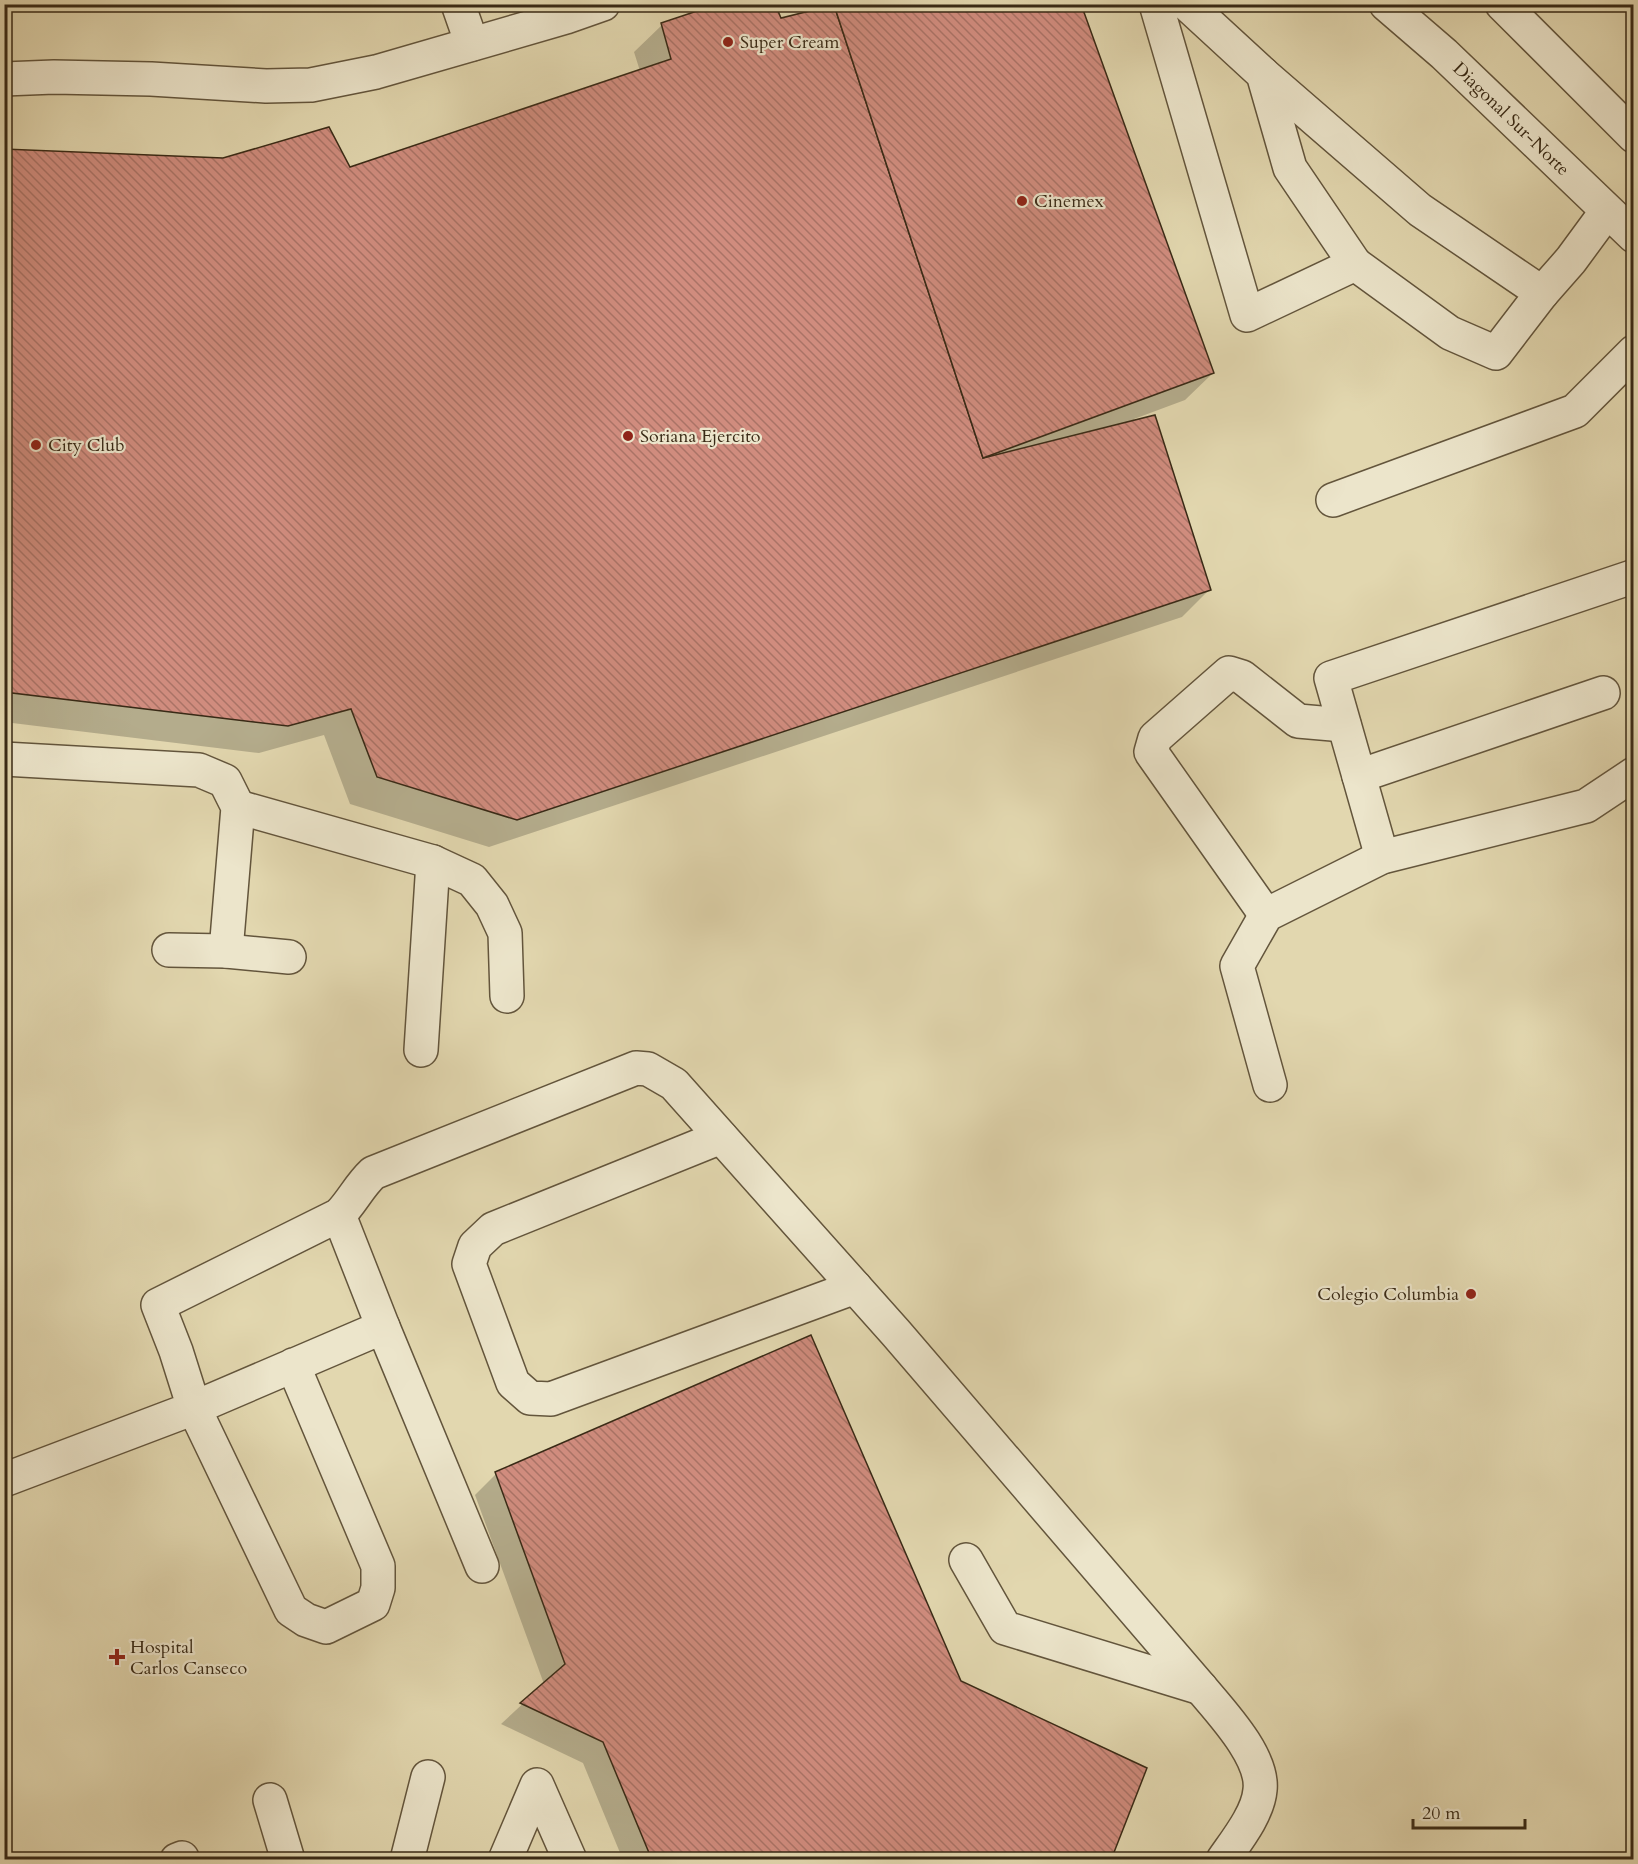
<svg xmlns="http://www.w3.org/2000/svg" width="1638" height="1864" font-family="Cardo,serif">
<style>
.shadow{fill:#0003}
.building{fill:url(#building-back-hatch);stroke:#392a16;stroke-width:1.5}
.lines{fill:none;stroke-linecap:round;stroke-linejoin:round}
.minor-casing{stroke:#63553c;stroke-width:36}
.minor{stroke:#ece5cb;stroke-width:33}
.poi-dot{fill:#8f2418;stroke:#ece5cb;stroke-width:2}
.labels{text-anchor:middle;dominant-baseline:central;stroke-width:4.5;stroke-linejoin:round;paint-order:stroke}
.poi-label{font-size:18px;fill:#392a16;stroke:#ece5cb;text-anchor:start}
.street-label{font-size:18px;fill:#392a16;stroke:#ece5cb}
</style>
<defs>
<pattern id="building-back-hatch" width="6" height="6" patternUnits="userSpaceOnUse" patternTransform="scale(1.5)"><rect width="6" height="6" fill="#d08c7e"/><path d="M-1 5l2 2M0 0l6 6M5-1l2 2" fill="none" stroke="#aa7366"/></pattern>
</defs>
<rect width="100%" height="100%" fill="#e2d7af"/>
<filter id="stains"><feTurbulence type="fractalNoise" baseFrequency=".00333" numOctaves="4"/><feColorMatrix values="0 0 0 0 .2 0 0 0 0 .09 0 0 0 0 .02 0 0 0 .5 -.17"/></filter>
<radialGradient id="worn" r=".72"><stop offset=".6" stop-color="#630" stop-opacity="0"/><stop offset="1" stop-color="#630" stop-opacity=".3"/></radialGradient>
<g class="shadow">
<path d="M780 19 1213 373 1185 400 1134 419 1209 590 1182 617 489 847 350 804 324 735 259 753 4 722V151L349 168 640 71 634 52 662 25Z"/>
<path d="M496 1474 960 1682 1109 1860H623L583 1763 501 1724 544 1684 475 1495Z"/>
</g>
<g class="building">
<path d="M718 4H775L781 18 834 5 983 458 1155 415 1211 590 517 820 377 777 351 709 288 726 4 692V149L223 158 329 127 350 167 671 59 661 23Z"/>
<path d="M837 4H1081L1214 373 983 458 834 5Z"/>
<path d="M811 1335 961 1681 1147 1768 1111 1860H894L888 1857 883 1860H652L603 1742 520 1703 565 1664 495 1472Z"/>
</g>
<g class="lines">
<g class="minor-casing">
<g id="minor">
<path d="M458 4 472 44"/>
<path d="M1156 4 1247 315 1355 264 1290 168 1263 74 1187 4"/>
<path d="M1386 4 1444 54 1634 236"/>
<path d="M1502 4 1634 136"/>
<path d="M1263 74 1420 210 1542 293 1496 353 1450 333 1355 264"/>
<path d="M4 79 54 77 151 79 266 86 311 85 376 72 566 17 603 4"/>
<path d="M1542 293 1571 260 1607 211"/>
<path d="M1333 500 1575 411 1634 352"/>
<path d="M4 759 199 770 225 781 238 807 226 951 169 950"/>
<path d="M1359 776 1603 693"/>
<path d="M238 807 433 862 472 880 492 905 505 933 507 996"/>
<path d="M1382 857 1331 678 1632 577"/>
<path d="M1266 915 1151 752 1155 738 1229 673 1242 677 1298 721 1344 725"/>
<path d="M226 951 289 957"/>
<path d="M421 1050 433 862"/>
<path d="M1270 1085 1237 966 1266 915 1382 857 1586 806 1634 774"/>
<path d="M721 1137 493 1229 475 1246 469 1264 513 1383 530 1398 551 1399 855 1287"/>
<path d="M383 1327 482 1566"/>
<path d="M293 1365 378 1566V1588L373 1604 326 1627 306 1620 291 1610 194 1408 383 1327 339 1215"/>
<path d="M4 1480 194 1408 176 1351 158 1305 339 1215C352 1202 359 1186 373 1173L636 1068 648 1069 674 1084 896 1333 1201 1688C1221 1712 1264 1757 1260 1790 1258 1814 1236 1841 1223 1860"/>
<path d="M966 1560 1005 1628 1201 1688"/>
<path d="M270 1800 288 1860"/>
<path d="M177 1860 182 1858"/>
<path d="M407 1860 428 1777"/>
<path d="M505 1860 537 1785 570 1860"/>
</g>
</g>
<use href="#minor" class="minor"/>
</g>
<g class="poi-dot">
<circle cx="728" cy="42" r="6"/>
<circle cx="1022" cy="201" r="6"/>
<circle cx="628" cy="436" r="6"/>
<circle cx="36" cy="445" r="6"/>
<circle cx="1471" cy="1294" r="6"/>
<path d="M114 1648h6v6h6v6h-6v6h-6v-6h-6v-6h6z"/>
</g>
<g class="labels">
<g class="poi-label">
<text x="740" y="42">Super Cream</text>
<text x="1034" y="201">Cinemex</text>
<text x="640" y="436">Soriana Ejercito</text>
<text x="48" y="445">City Club</text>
<text x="1459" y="1294" text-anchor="end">Colegio Columbia</text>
<text x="130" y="1647">Hospital<tspan x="130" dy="21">Carlos Canseco</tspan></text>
</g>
<g class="street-label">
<text transform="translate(1511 119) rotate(44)">Diagonal Sur-Norte</text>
</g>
</g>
<rect width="1638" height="1864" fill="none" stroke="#e2d7af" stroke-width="24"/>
<rect x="6" y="6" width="1626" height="1852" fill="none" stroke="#392a16" stroke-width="3"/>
<rect x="12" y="12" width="1614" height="1840" fill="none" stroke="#392a16" stroke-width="1.5"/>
<path d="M1413 1819v9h112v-9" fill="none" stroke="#392a16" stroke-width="3"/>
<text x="1422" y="1819" font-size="18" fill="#392a16" stroke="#ece5cb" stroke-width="4.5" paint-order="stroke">20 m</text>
<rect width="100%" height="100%" filter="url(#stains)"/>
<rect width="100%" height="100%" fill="url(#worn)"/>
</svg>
